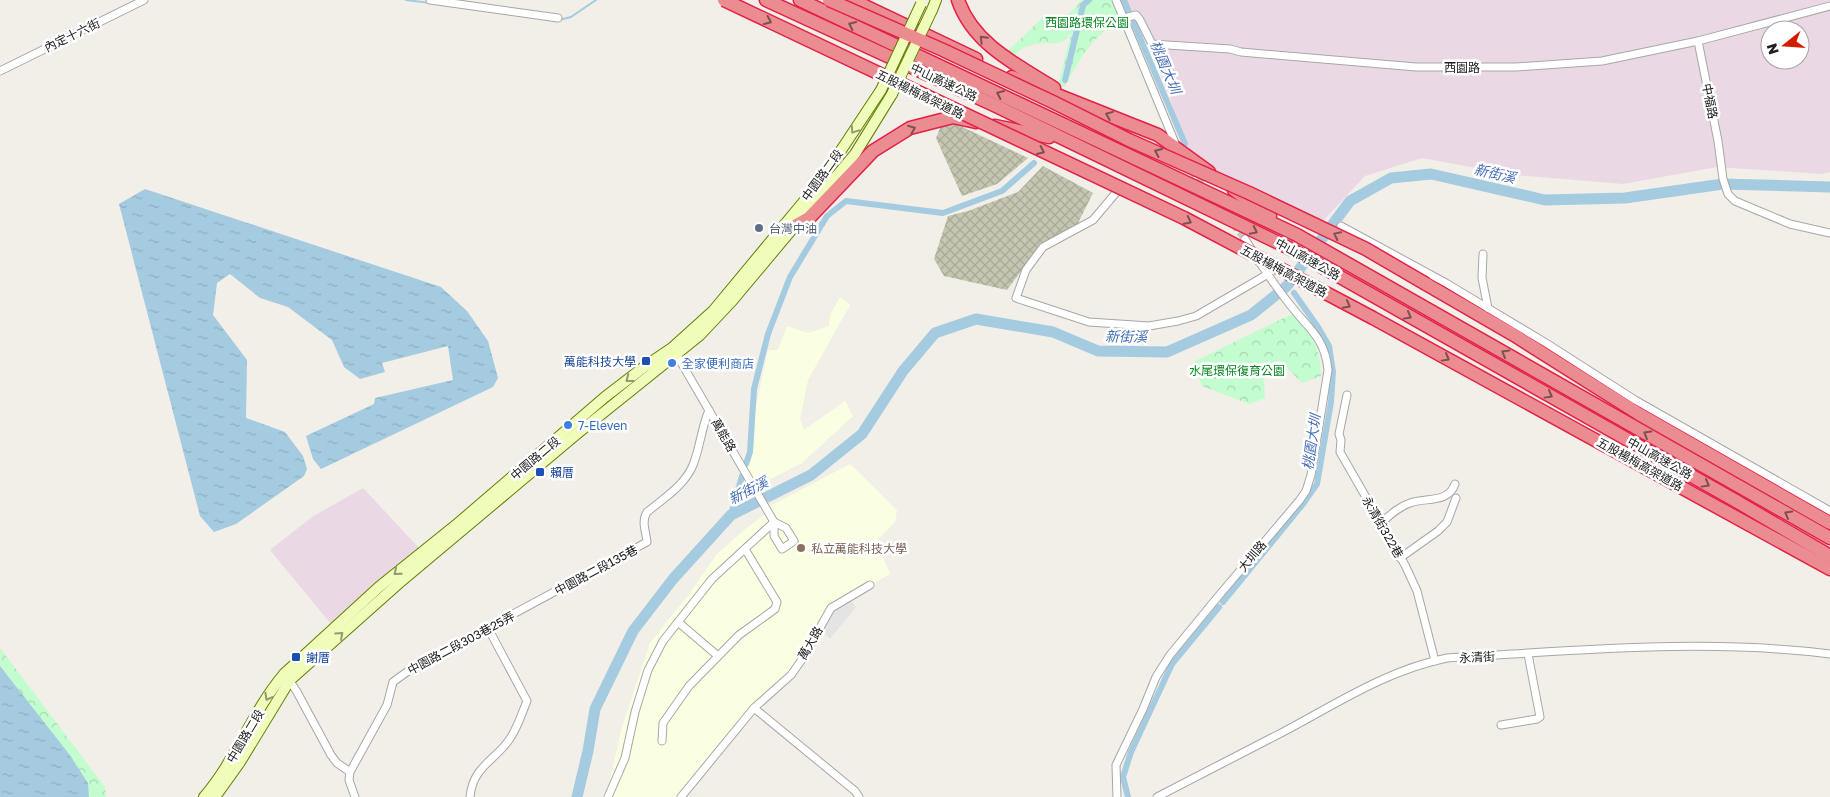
<svg xmlns="http://www.w3.org/2000/svg" width="1830" height="797" font-family="'Golos Text','Noto Sans TC',sans-serif">
<style>
.industrial{fill:#ebd8e5;fill-rule:evenodd}
.education{fill:#fbffe2}
.construction{fill:url(#construction-cross-hatch)}
.park{fill:url(#park-crowns)}
.parking{fill:#e4e4e4}
.water{fill:url(#water-ripples)}
.lines{fill:none;stroke-linecap:round;stroke-linejoin:round}
.stream{stroke:#a5cbe0;stroke-width:2}
.canal{stroke:#a5cbe0;stroke-width:6}
.river{stroke:#a5cbe0;stroke-width:11}
.minor-tunnel{stroke:#c7c6bf;stroke-width:7;stroke-dasharray:7 3.5;stroke-linecap:butt}
.minor-casing{stroke:#a7a7a7;stroke-width:9}
.secondary-casing{stroke:#607f00;stroke-width:12}
.motorway-casing{stroke:#e32048;stroke-width:15}
.minor{stroke:#fff;stroke-width:7}
.secondary{stroke:#f0fcb9;stroke-width:10}
.motorway{stroke:#eb8c90;stroke-width:12}
.secondary-bridge-casing{stroke:#607f00;stroke-width:12;stroke-linecap:butt}
.motorway-bridge-casing{stroke:#e32048;stroke-width:15;stroke-linecap:butt}
.secondary-bridge{stroke:#f0fcb9;stroke-width:10}
.motorway-bridge{stroke:#eb8c90;stroke-width:12}
.oneway{stroke:#7b5152}
.oneway2{stroke:#929974}
.service-dot{fill:#5c6f8a;stroke:#fff;stroke-width:2}
.transit-dot{fill:#1a4fb4;stroke:#fff;stroke-width:2}
.shop-dot{fill:#3f7fe0;stroke:#fff;stroke-width:2}
.education-dot{fill:#8d6e63;stroke:#fff;stroke-width:2}
.labels{text-anchor:middle;dominant-baseline:central;stroke-width:5;stroke-linejoin:round;paint-order:stroke}
.park-label{font-size:12px;fill:#078623;stroke:#fff}
.street-label{font-size:12px;fill:#202020;stroke:#fff}
.service-label{font-size:12px;fill:#4e5e75;stroke:#fff;text-anchor:start}
.transit-label{font-size:12px;fill:#164399;stroke:#fff;text-anchor:start}
.shop-label{font-size:12px;fill:#366cbe;stroke:#fff;text-anchor:start}
.education-label{font-size:12px;fill:#785e54;stroke:#fff;text-anchor:start}
.water-label{font-size:14px;font-style:italic;fill:#476fb5;stroke:#fff}
</style>
<defs>
<pattern id="construction-cross-hatch" width="8" height="8" patternUnits="userSpaceOnUse" patternTransform="scale(1.25)"><rect width="8" height="8" fill="#c4c6b1"/><path d="M0 0l8 8M0 8l8-8" fill="none" stroke="#a8aa98"/></pattern>
<pattern id="park-crowns" width="20" height="18" patternUnits="userSpaceOnUse" patternTransform="scale(1.25)"><rect width="20" height="18" fill="#c3fccf"/><path d="M2 6a3 3 0 1 1 6 0M12 15a3 3 0 1 1 6 0" fill="none" stroke="#a7d8b1"/></pattern>
<pattern id="water-ripples" width="26" height="14" patternUnits="userSpaceOnUse" patternTransform="scale(1.25)"><rect width="26" height="14" fill="#a5cbe0"/><path d="M2 4q2-2 4 0t4 0M15 11q2-2 4 0t4 0" fill="none" stroke="#8eaec0"/></pattern>
</defs>
<rect width="100%" height="100%" fill="#f1efe7"/>
<g class="industrial">
<path d="M1126 0H1830V172L1822 174 1717 167 1623 184 1514 175 1422 158 1365 176 1321 223 1193 161 1147 36ZM1770 30H1800V60H1770Z"/>
<path d="M363 488 419 548 331 624 270 550 312 517Z"/>
</g>
<path class="education" d="M840 297 850 305 808 380 800 419 804 430 845 401 853 416 802 463 763 483 770 506 850 464 897 510 895 522 876 541 890 574 826 610 791 672 678 797H603L610 780 622 727 650 643 690 593 716 555 744 530 764 515 741 478 768 350H778L787 326 808 333 829 326 830 315Z"/>
<g class="construction">
<path d="M956 124 1028 158 997 184 962 196 936 138 941 126Z"/>
<path d="M1043 166 1093 193 1077 225 1040 246 1007 290 944 276 934 259 948 216 968 211 1018 192Z"/>
</g>
<g class="park">
<path d="M1081 0H1111L1120 20C1093 35 1079 61 1064 87L1058 85 1071 34C1068 36 1065 40 1061 42 1057 44 1053 43 1049 43 1036 43 1023 45 1015 55L1008 51 1046 14C1059 21 1074 13 1081 0Z"/>
<path d="M1294 313C1312 337 1320 345 1321 376L1302 383 1279 360 1263 367 1265 398 1249 404 1202 386 1193 362Z"/>
<path d="M0 648 105 787 106 797H0Z"/>
</g>
<path class="parking" d="M848 598 856 607 830 639 819 628 830 607Z"/>
<g class="water">
<path d="M145 189 441 287 467 311 488 341 498 378 493 387 321 469 313 459 306 436 374 404 375 398 453 380 448 346 382 363 385 372 360 379 344 367 332 340 288 307 260 298 230 274 217 283 213 315 247 360 246 418 285 432 303 456 307 469 304 476 236 524 214 532 200 516 119 204Z"/>
<path d="M0 666 69 754 88 783 89 797H0Z"/>
</g>
<g class="lines">
<g class="stream">
<path d="M406 0 430 3"/>
<path d="M559 20 571 17 596 0"/>
</g>
<g class="canal">
<path d="M1124 0 1185 144"/>
<path d="M1065 80 1083 5 1089 0"/>
<path d="M746 464 750 452 754 389 768 334 790 277 827 216 846 201 943 213 1002 191 1034 163"/>
<path d="M731 515 742 476"/>
<path d="M1223 602 1303 504 1317 484 1331 402 1333 372 1329 346 1318 327 1294 293"/>
<path d="M1128 797 1123 777 1131 752 1172 664 1219 607"/>
</g>
<path class="river" d="M577 797 588 751 595 709 633 631 673 579 731 515 811 475 862 434 903 371 935 333 976 319 1053 332 1098 351 1167 352 1251 315 1287 286 1350 201 1391 178 1431 174 1545 200 1625 198 1723 184 1830 187"/>
<g class="minor-tunnel">
<path d="M1191 170 1206 190"/>
<path d="M1233 224 1245 239"/>
</g>
<g class="minor-casing">
<g id="minor">
<path d="M430 0 558 18"/>
<path d="M1116 0 1175 143"/>
<path d="M1124 18 1136 15 1140 20 1152 44 1230 49 1241 52 1416 67H1516L1602 61 1698 41 1830 6"/>
<path d="M1698 41 1718 141 1723 179 1728 194 1735 201 1790 224 1830 233"/>
<path d="M0 71 144 0"/>
<path d="M1120 188 1093 220 1043 247 1026 270 1016 298 1089 322 1149 326 1178 321 1196 316 1268 274"/>
<path d="M1341 226 1446 283 1546 343 1635 400 1830 511"/>
<path d="M1483 254 1482 278 1488 308"/>
<path d="M675 352 774 522"/>
<path d="M1347 395 1339 434 1341 440 1340 452 1405 565 1417 591 1435 661"/>
<path d="M774 522 786 528 794 541 782 549 774 536Z"/>
<path d="M1380 524C1389 516 1398 507 1410 503 1425 497 1448 504 1455 484"/>
<path d="M1400 558 1438 531 1447 522 1456 498"/>
<path d="M678 622 718 656"/>
<path d="M288 678 297 692 331 755 337 763 350 772"/>
<path d="M754 708 855 791 859 797"/>
<path d="M1501 725 1537 719 1540 717 1528 654"/>
<path d="M662 741 663 723 689 686 739 635 775 609 777 602 745 549"/>
<path d="M355 797 349 780 350 772 387 705 393 682 411 669 647 542C646 531 641 522 647 512 663 499 685 485 693 465 700 448 701 429 709 410"/>
<path d="M470 797C473 765 497 760 511 737 518 726 522 713 527 701L488 628"/>
<path d="M608 797 625 758 635 712 648 670 663 641 712 579 774 522"/>
<path d="M681 797 754 708 791 675 803 658 831 608 870 585"/>
<path d="M1117 797 1116 765 1143 709 1156 677 1170 655 1216 599 1299 501 1306 491 1311 475 1328 370C1325 338 1309 329 1291 306 1274 285 1259 262 1245 239"/>
<path d="M1157 797C1199 775 1241 754 1283 732 1336 704 1387 670 1447 658 1574 651 1703 638 1830 654"/>
</g>
</g>
<g class="secondary-casing">
<g id="secondary">
<path d="M932 10 936 0"/>
<path d="M204 797C236 760 252 712 284 674L379 587 456 525 605 397 644 367 672 348 713 311 820 182 881 90"/>
<path d="M215 797 240 762 290 680 398 584 578 433 700 335 732 301 855 154 892 94"/>
</g>
</g>
<g class="motorway-casing">
<g id="motorway">
<path d="M766 0 994 105 1289 248 1736 501 1830 556"/>
<path d="M800 0 1297 235 1830 538"/>
<path d="M852 0 976 59"/>
<path d="M958 0C973 44 1017 65 1054 88"/>
<path d="M1012 77 1158 135 1209 172"/>
<path d="M995 126 1049 137"/>
<path d="M1234 190 1270 216"/>
<path d="M795 226 809 218 873 151 910 128 953 117 976 122"/>
<path d="M1426 284 1514 335 1639 414 1830 523"/>
<path d="M1373 318 1830 569"/>
</g>
</g>
<use href="#minor" class="minor"/>
<use href="#secondary" class="secondary"/>
<use href="#motorway" class="motorway"/>
<g class="secondary-bridge-casing">
<g id="secondary-bridge">
<path d="M881 90 921 4"/>
<path d="M892 94 932 10"/>
</g>
</g>
<g class="motorway-bridge-casing">
<g id="motorway-bridge">
<path d="M724 0 1184 218 1373 318"/>
<path d="M829 0 943 50 1055 103 1129 140 1249 193 1366 249 1426 284"/>
</g>
</g>
<use href="#secondary-bridge" class="secondary-bridge"/>
<use href="#motorway-bridge" class="motorway-bridge"/>
</g>
<defs><path id="oneway-chevron" d="M-2-3.5L2.5 0L-2 3.5" fill="none" stroke-width="1.6" stroke-linecap="round" stroke-linejoin="round" transform="scale(1.25)"/></defs>
<g class="oneway">
<use href="#oneway-chevron" transform="translate(768 21) rotate(25)"/>
<use href="#oneway-chevron" transform="translate(852 25) rotate(-155)"/>
<use href="#oneway-chevron" transform="translate(983 39) rotate(-135)"/>
<use href="#oneway-chevron" transform="translate(1000 94) rotate(-155)"/>
<use href="#oneway-chevron" transform="translate(1109 115) rotate(-158)"/>
<use href="#oneway-chevron" transform="translate(912 129) rotate(-22)"/>
<use href="#oneway-chevron" transform="translate(1041 151) rotate(25)"/>
<use href="#oneway-chevron" transform="translate(1158 152) rotate(-156)"/>
<use href="#oneway-chevron" transform="translate(1188 221) rotate(27)"/>
<use href="#oneway-chevron" transform="translate(1254 231) rotate(26)"/>
<use href="#oneway-chevron" transform="translate(1337 235) rotate(-154)"/>
<use href="#oneway-chevron" transform="translate(1347 305) rotate(28)"/>
<use href="#oneway-chevron" transform="translate(1408 316) rotate(29)"/>
<use href="#oneway-chevron" transform="translate(1505 353) rotate(-150)"/>
<use href="#oneway-chevron" transform="translate(1446 358) rotate(29)"/>
<use href="#oneway-chevron" transform="translate(1549 395) rotate(29)"/>
<use href="#oneway-chevron" transform="translate(1647 434) rotate(-150)"/>
<use href="#oneway-chevron" transform="translate(1706 484) rotate(29)"/>
<use href="#oneway-chevron" transform="translate(1788 514) rotate(-150)"/>
</g>
<g class="oneway2">
<use href="#oneway-chevron" transform="translate(854 130) rotate(124)"/>
<use href="#oneway-chevron" transform="translate(629 379) rotate(142)"/>
<use href="#oneway-chevron" transform="translate(397 572) rotate(141)"/>
<use href="#oneway-chevron" transform="translate(340 635) rotate(-42)"/>
<use href="#oneway-chevron" transform="translate(268 697) rotate(119)"/>
</g>
<circle class="service-dot" cx="759" cy="228" r="5"/>
<g class="transit-dot">
<rect x="641" y="356" width="10" height="10" rx="2.5"/>
<rect x="535" y="467" width="10" height="10" rx="2.5"/>
<rect x="291" y="652" width="10" height="10" rx="2.5"/>
</g>
<g class="shop-dot">
<circle cx="672" cy="363" r="5"/>
<circle cx="568" cy="425" r="5"/>
</g>
<circle class="education-dot" cx="801" cy="548" r="5"/>
<g class="labels">
<g class="park-label">
<text x="1087" y="22">西園路環保公園</text>
<text x="1237" y="370">水尾環保復育公園</text>
</g>
<g class="street-label">
<text transform="translate(72 35) rotate(-26)">內定十六街</text>
<text x="1462" y="67">西園路</text>
<text transform="translate(944 82) rotate(25)">中山高速公路</text>
<text transform="translate(920 94) rotate(26)">五股楊梅高架道路</text>
<text transform="translate(1710 101) rotate(79)">中福路</text>
<text transform="translate(822 175) rotate(-54)">中園路二段</text>
<text transform="translate(1308 259) rotate(29)">中山高速公路</text>
<text transform="translate(1284 271) rotate(28)">五股楊梅高架道路</text>
<text transform="translate(724 435) rotate(60)">萬能路</text>
<text transform="translate(535 458) rotate(-40)">中園路二段</text>
<text transform="translate(1660 458) rotate(29)">中山高速公路</text>
<text transform="translate(1640 464) rotate(29)">五股楊梅高架道路</text>
<text transform="translate(1383 527) rotate(60)">永清街322巷</text>
<text transform="translate(1252 556) rotate(-50)">大圳路</text>
<text transform="translate(596 570) rotate(-28)">中園路二段135巷</text>
<text transform="translate(461 643) rotate(-28)">中園路二段303巷25弄</text>
<text transform="translate(810 643) rotate(-60)">萬大路</text>
<text transform="translate(1477 657) rotate(-3)">永清街</text>
<text transform="translate(245 736) rotate(-59)">中園路二段</text>
</g>
<g class="service-label">
<text x="769" y="228">台灣中油</text>
</g>
<g class="transit-label">
<text x="636" y="361" text-anchor="end">萬能科技大學</text>
<text x="550" y="472">賴厝</text>
<text x="306" y="657">謝厝</text>
</g>
<g class="shop-label">
<text x="682" y="363">全家便利商店</text>
<text x="578" y="425">7-Eleven</text>
</g>
<g class="education-label">
<text x="811" y="548">私立萬能科技大學</text>
</g>
<g class="water-label">
<text transform="translate(1166 67) rotate(67)">桃園大圳</text>
<text transform="translate(1495 173) rotate(13)">新街溪</text>
<text transform="translate(1126 336) rotate(1)">新街溪</text>
<text transform="translate(1311 442) rotate(-82)">桃園大圳</text>
<text transform="translate(748 490) rotate(-27)">新街溪</text>
</g>
</g>
<g transform="translate(1785 45) rotate(253)"><circle r="24" fill="#ffffff" stroke="#a6a6a6"/>
<path d="M0-4L9 19L0 12L-9 19Z" fill="#d11c00"/>
<text y="-8" font-size="14" font-weight="bold" text-anchor="middle" fill="#202020">N</text>
</g>
</svg>
